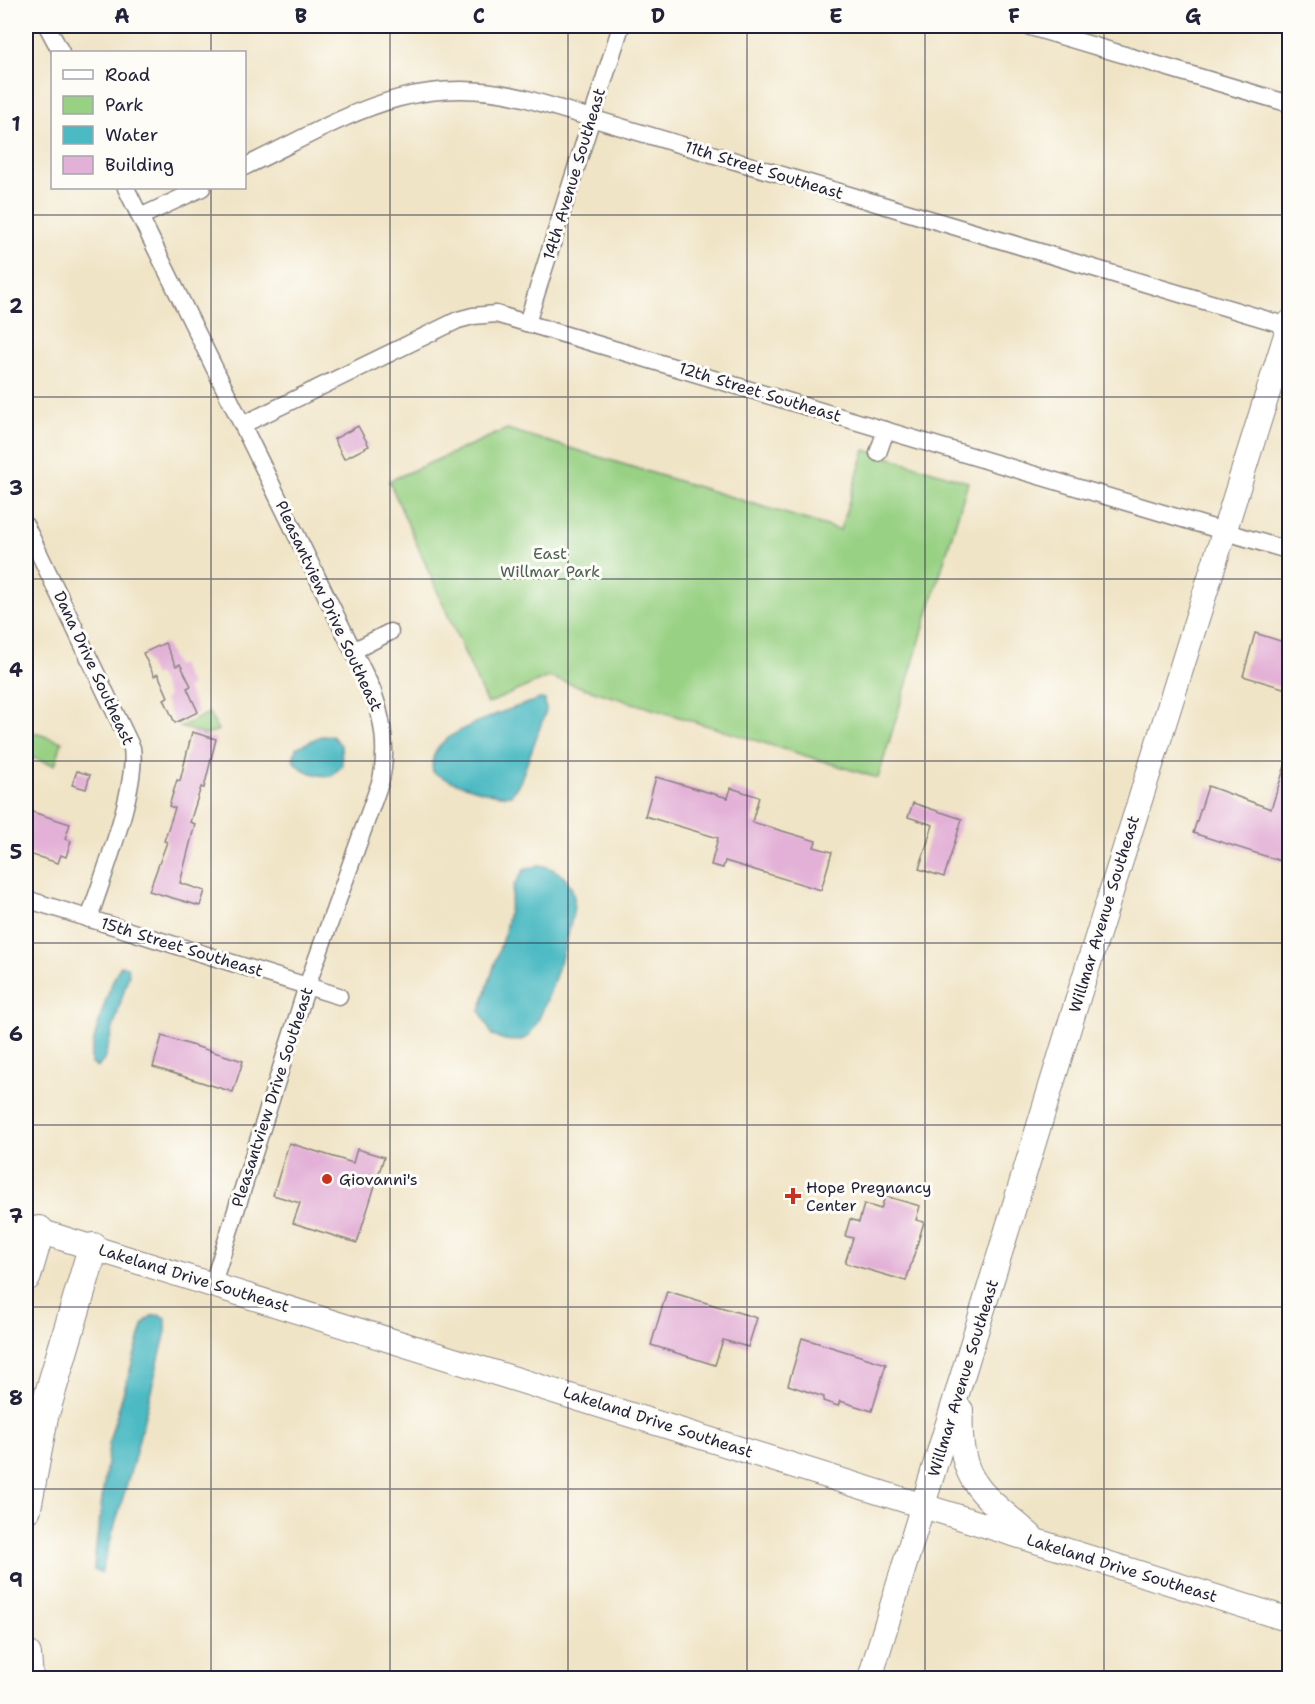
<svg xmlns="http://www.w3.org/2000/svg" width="1315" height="1704" font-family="'Shantell Sans',sans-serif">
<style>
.green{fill:#99d184;stroke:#5e7a60;stroke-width:1.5}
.water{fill:#4bbac3;stroke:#366e7f;stroke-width:1.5}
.building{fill:#e3b1d7}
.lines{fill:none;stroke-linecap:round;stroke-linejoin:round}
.minor-casing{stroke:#898380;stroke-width:19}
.secondary-casing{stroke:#898380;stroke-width:26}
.motorway-casing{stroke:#898380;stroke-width:32}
.minor{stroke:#fff;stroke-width:16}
.secondary{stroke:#fff;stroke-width:24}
.motorway{stroke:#fff;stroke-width:30}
.grid{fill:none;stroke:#22223b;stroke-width:1.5;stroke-opacity:0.55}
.poi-dot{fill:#c8321e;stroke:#fdfcf7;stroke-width:2}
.labels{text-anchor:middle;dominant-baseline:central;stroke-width:6;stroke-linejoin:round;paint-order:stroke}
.street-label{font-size:16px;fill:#22223b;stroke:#fdfcf7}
.park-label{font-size:16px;fill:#4c5f55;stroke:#fdfcf7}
.poi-label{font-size:16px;fill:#22223b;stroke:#fdfcf7;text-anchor:start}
.neatline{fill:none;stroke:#22223b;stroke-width:2}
.grid-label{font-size:20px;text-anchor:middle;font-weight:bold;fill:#22223b}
</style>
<rect width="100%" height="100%" fill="#fdfcf7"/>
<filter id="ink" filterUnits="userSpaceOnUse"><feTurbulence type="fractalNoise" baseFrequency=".0167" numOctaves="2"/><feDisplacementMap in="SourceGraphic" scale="12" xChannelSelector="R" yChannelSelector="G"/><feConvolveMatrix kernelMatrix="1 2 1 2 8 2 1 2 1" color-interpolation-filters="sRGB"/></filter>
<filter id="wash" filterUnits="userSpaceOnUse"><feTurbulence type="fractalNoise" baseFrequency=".008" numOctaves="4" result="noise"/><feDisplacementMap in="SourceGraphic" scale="24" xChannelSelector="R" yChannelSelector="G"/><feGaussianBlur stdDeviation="1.35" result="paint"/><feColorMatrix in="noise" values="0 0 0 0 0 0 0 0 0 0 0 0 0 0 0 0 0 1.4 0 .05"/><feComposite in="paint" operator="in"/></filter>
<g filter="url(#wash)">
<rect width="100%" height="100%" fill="#f0e4c6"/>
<g class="green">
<path d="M507 429 840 530 865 450 968 482 878 778 548 677 487 704 389 481Z"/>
<path d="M209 713 218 730 206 735 180 727Z"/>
<path d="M26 730 62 742 55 765 26 756Z"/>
</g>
<g class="water">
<path d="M540 699 545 700 546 711 520 782 511 795C496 798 446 781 433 772 431 762 433 753 440 745 460 725 513 708 540 699Z"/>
<path d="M321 736H332L341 745 342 766 331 776C318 776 301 772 293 760L296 748Z"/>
<path d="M540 865C557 869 572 879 574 898 577 917 542 1027 527 1037 515 1044 503 1040 492 1035L480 1011 505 931 514 885 524 870Z"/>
<path d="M121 966 127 967 129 973 104 1060 98 1067 91 1064C89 1048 111 978 121 966Z"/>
<path d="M160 1315 166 1318V1331L133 1463 101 1573 94 1570 95 1554 110 1438 144 1323 151 1316Z"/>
</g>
<g id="blocks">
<g class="building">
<path d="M358 426 369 446 344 459 334 439Z"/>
<path d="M1255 633 1290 644V690L1243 676Z"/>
<path d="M165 643 176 666 180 664 191 686 187 688 198 712 175 723 164 699 168 697 158 674 154 676 143 653Z"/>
<path d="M192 732 216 739 204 788 201 787 190 822 195 824 180 883 205 891 200 906 149 891 167 842 164 841 175 808 169 806 177 780 180 781Z"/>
<path d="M1287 760H1290V864L1193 833 1208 786 1271 809Z"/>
<path d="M77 771 90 775 86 789 72 785Z"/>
<path d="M656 777 728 798 731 788 759 797 752 822 816 841 814 847 832 852 821 890 725 861 723 868 711 865 718 838 645 816Z"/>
<path d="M913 803 962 819 944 877 919 869 933 825 908 817Z"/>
<path d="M26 810 70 824 65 839 71 841 66 857 61 855 58 863 26 853Z"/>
<path d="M162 1036 243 1061 233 1092 153 1067Z"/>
<path d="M289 1143 353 1163 357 1149 384 1157 357 1243 293 1223 300 1203 273 1195Z"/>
<path d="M885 1196 920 1206 916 1220 924 1222 906 1281 845 1263 853 1238 845 1236 850 1219 859 1222 864 1204 881 1209Z"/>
<path d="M667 1291 757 1318 748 1347 723 1340 715 1365 651 1345Z"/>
<path d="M802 1338 886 1364 872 1411 840 1401 838 1406 823 1401 824 1397 788 1385Z"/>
</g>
</g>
</g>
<g filter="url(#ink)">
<use href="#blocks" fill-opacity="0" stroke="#898380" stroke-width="1.5"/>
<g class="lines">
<g class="minor-casing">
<g id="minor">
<path d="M47 26 61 52"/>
<path d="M1027 26 1290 104"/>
<path d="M244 167C342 120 411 70 524 98L1288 326"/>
<path d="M126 188 372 689C383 719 388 748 381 780L307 986 213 1283"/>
<path d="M140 217 202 188"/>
<path d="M527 323 621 26"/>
<path d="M244 424 458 320 473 316 496 314 1290 551"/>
<path d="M878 453 886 430"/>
<path d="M26 526 132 748C138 788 102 877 89 919"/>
<path d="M353 651 390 632"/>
<path d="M26 899 339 996"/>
</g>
</g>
<g class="secondary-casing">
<g id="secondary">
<path d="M26 1227C447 1357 868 1488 1290 1620"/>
<path d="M961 1410C957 1483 981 1492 1031 1536"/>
<path d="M870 1678 1082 985 1290 322"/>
</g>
</g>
<g class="motorway-casing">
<g id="motorway">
<path d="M26 1276 39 1231"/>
<path d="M26 1508 43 1417 93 1248"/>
<path d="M26 1655 28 1678"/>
</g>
</g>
<use href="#minor" class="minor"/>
<use href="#secondary" class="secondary"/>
<use href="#motorway" class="motorway"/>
</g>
</g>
<path class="grid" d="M211 26V52M390 26V1678M568 26V1678M747 26V1678M925 26V1678M1104 26V1678M211 188V1678M26 215H1290M26 397H1290M26 579H1290M26 761H1290M26 943H1290M26 1125H1290M26 1307H1290M26 1489H1290"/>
<g class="poi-dot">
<circle cx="327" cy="1179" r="6"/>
<path d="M790 1187h6v6h6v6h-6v6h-6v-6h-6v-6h6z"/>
</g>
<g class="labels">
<g class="street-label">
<text transform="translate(764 170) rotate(17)">11th Street Southeast</text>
<text transform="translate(574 174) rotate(-73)">14th Avenue Southeast</text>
<text transform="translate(760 392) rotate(17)">12th Street Southeast</text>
<text transform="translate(329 606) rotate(65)">Pleasantview Drive Southeast</text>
<text transform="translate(94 668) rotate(65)">Dana Drive Southeast</text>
<text transform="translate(1104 914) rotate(-73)">Willmar Avenue Southeast</text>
<text transform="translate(182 947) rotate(17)">15th Street Southeast</text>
<text transform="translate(272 1097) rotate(-72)">Pleasantview Drive Southeast</text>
<text transform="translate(194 1278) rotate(17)">Lakeland Drive Southeast</text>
<text transform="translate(963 1378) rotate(-73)">Willmar Avenue Southeast</text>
<text transform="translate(658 1422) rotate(18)">Lakeland Drive Southeast</text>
<text transform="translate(1122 1568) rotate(17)">Lakeland Drive Southeast</text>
</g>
<g class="park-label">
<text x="550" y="553">East<tspan x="550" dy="18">Willmar Park</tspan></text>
</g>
<g class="poi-label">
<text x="339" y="1179">Giovanni's</text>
<text x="806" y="1187">Hope Pregnancy<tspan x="806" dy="18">Center</tspan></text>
</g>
</g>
<rect width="1315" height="1704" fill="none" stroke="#fdfcf7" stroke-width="66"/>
<rect x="51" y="51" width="195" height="138" fill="#fdfcf7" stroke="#a5a5ac" stroke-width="1.5"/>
<rect x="63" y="70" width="30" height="9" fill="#ffffff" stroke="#a5a5ac" stroke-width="1.5"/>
<text x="105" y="81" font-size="18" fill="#22223b">Road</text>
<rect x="63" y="96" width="30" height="18" fill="#99d184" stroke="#a5a5ac" stroke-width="1.5"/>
<text x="105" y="111" font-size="18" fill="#22223b">Park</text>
<rect x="63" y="126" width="30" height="18" fill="#4bbac3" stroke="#a5a5ac" stroke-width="1.5"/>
<text x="105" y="141" font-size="18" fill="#22223b">Water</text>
<rect x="63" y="156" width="30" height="18" fill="#e3b1d7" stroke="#a5a5ac" stroke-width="1.5"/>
<text x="105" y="171" font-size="18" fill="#22223b">Building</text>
<rect x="33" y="33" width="1249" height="1638" class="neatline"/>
<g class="grid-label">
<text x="122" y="23">A</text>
<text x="301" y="23">B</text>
<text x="479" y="23">C</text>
<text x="658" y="23">D</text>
<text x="836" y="23">E</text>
<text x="1014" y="23">F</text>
<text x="1193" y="23">G</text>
<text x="16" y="131">1</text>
<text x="16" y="313">2</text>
<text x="16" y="495">3</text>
<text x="16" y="677">4</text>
<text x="16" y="859">5</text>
<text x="16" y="1041">6</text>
<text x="16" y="1223">7</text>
<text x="16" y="1405">8</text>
<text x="16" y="1587">9</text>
</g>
</svg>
